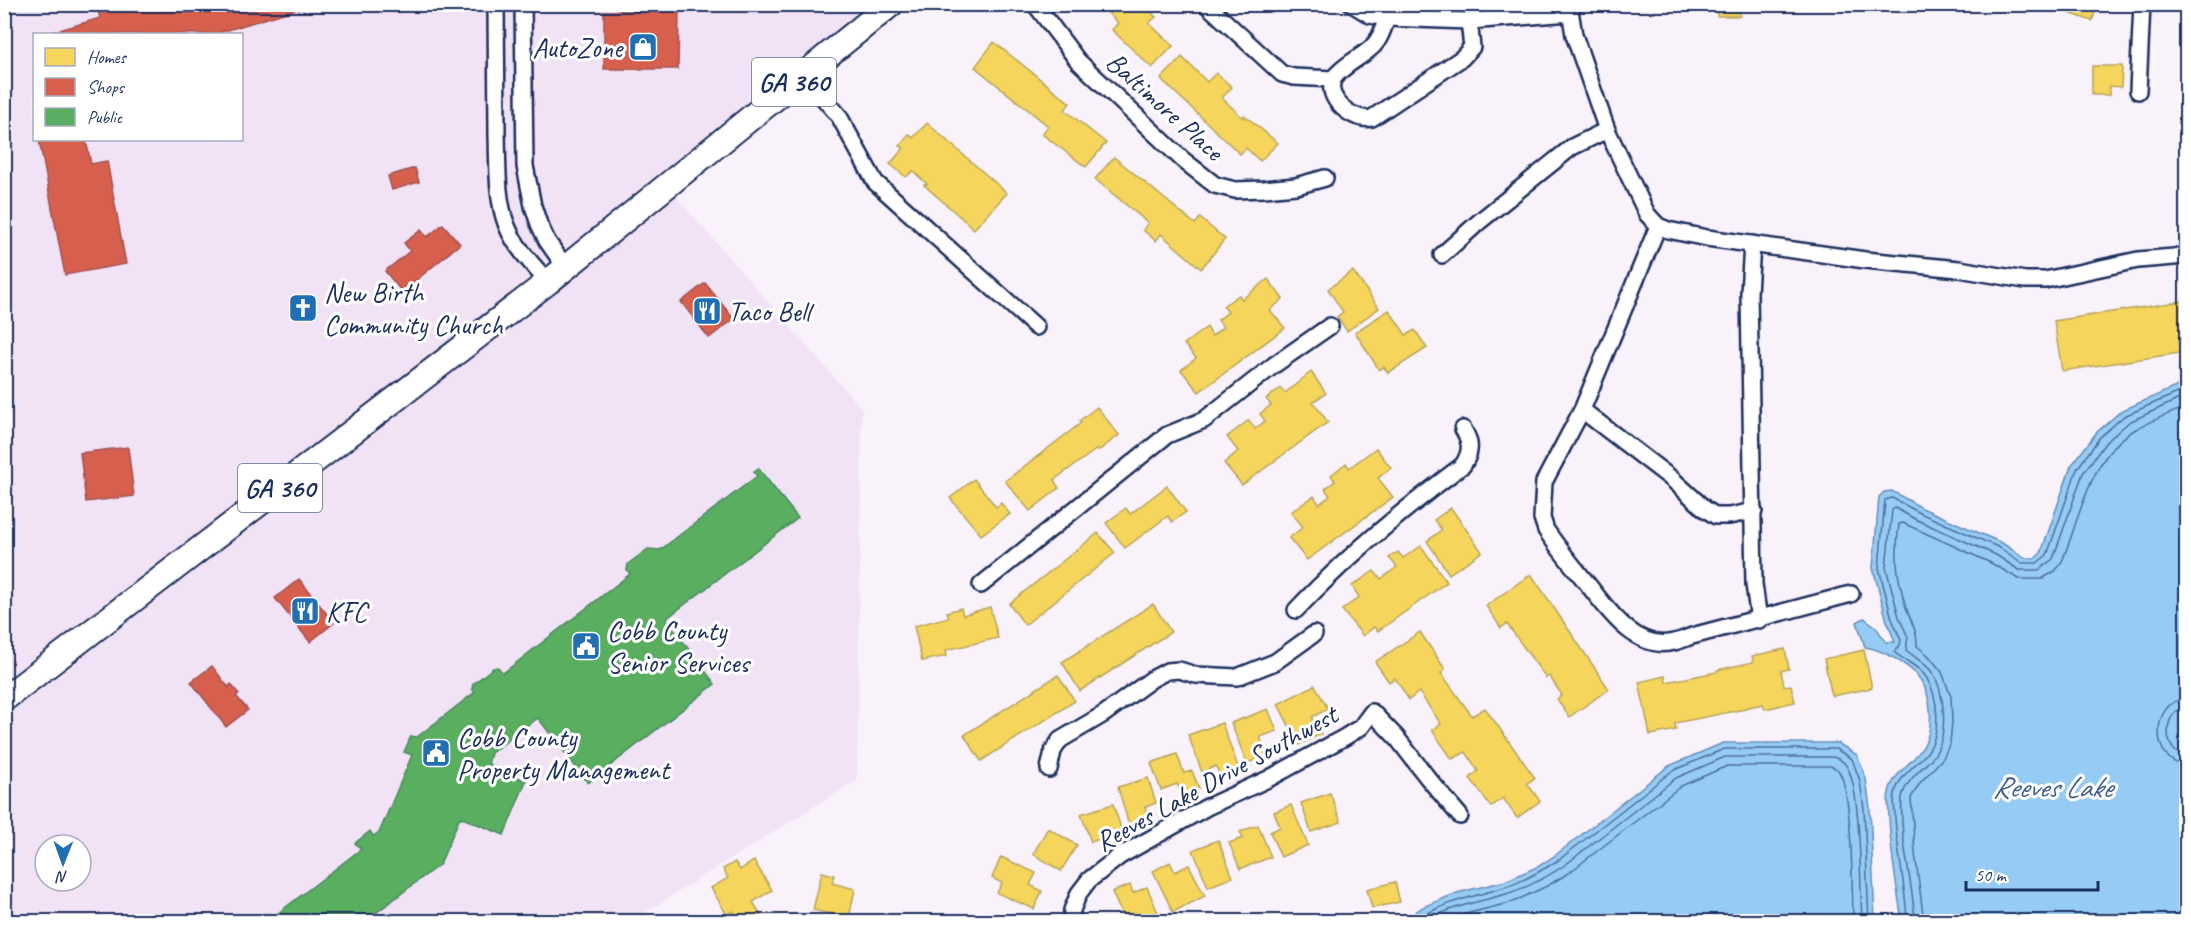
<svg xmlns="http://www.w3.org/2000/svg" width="2191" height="926" font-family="Caveat,sans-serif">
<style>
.built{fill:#f2e2f6;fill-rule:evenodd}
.water{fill:#96ccf4;stroke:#658db8;stroke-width:1.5}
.homes{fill:#f6d55c;stroke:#b4a35d;stroke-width:1.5}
.shops{fill:#d6604d;stroke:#9e5152;stroke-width:1.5}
.public{fill:#5aae61;stroke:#478860;stroke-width:1.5}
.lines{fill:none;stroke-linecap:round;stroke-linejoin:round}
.shore{stroke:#4c6e9a;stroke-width:1.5}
.minor-casing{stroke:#1b2f5e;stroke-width:20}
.primary-casing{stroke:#1b2f5e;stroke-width:28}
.minor{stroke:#fff;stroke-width:15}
.primary{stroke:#fff;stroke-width:24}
.labels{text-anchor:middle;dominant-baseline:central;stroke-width:6;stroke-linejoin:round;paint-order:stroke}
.shield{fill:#fff;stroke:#5f6d8e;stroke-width:1.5}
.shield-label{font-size:27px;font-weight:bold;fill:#1b2f5e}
.poi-label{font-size:28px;fill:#1b2f5e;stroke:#fff;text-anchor:start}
.street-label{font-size:28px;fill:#1b2f5e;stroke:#fff}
.water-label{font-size:30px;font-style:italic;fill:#405e8b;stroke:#fff}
</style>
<rect width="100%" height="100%" fill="#f9f2fb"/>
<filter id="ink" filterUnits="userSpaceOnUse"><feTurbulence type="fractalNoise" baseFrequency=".0167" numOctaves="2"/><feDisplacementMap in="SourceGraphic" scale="12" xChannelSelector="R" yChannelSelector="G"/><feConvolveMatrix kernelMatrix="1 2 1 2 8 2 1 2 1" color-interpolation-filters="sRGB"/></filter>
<g filter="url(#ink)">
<path class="built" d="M5 5H869L657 175 862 409 857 780 631 921 5 922ZM34 34H242V140H34ZM45 845H81V881H45Z"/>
<g class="water">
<path d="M2186 376V711L2182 730 2186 759V921H1902C1897 887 1890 851 1889 816 1889 809 1887 800 1889 793 1892 773 1915 762 1924 745 1934 728 1932 696 1920 679 1909 664 1883 650 1865 647L1857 622 1864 618 1875 626 1886 642H1895L1887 621 1873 568 1879 497 1884 492 1892 491 1922 508 2002 543 2025 558H2035L2041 553 2071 466 2096 433 2121 411 2178 386Z"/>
<path d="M1723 743H1838L1857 755 1866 779 1870 808 1875 921H1402L1423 907 1457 893 1505 881 1539 866 1557 854 1669 766Z"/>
</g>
<g class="homes">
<path d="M1099 4H1142L1156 17 1149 23 1173 46 1152 68 1112 30 1118 23Z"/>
<path d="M1717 4H1761V7H1740V16H1717Z"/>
<path d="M2043 4H2098L2092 21Z"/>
<path d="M994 42 1070 103 1065 110 1106 143 1086 167 1042 134 1048 126 975 67Z"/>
<path d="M1182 57 1207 82 1216 73 1232 87 1222 98 1243 118 1244 115 1278 143 1260 161 1246 148 1240 154 1161 79Z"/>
<path d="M2092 66H2122L2121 87 2110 86V95H2092Z"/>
<path d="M927 123 1007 193 974 229 924 185 927 184 913 171 906 177 890 164 904 148 900 146 909 134 913 138Z"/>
<path d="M1114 157 1195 224 1200 218 1225 239 1201 269 1161 234 1156 241 1143 230 1148 223 1095 179Z"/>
<path d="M1353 271 1379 308 1347 331 1337 317 1343 312 1328 289Z"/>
<path d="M1268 279 1283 299 1270 310 1285 328 1199 392 1181 370 1196 358 1184 344 1207 327 1212 336 1223 327 1218 320 1228 312 1223 306 1239 295 1242 299Z"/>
<path d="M2183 301 2186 321V352L2062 371 2054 321Z"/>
<path d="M1389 310 1406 335 1415 330 1427 348 1388 373 1384 367 1379 370 1355 332Z"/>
<path d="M1311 372 1326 393 1313 402 1328 422 1242 485 1224 463 1238 451 1227 437 1249 420 1255 429 1265 421 1260 414 1271 405 1266 399 1281 388 1285 393Z"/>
<path d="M1097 407 1119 435 1098 451 1097 449 1054 480 1059 488 1030 511 1005 481 1081 423 1079 421Z"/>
<path d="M1376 448 1391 468 1378 478 1393 497 1307 560 1289 538 1303 527 1291 512 1314 496 1319 504 1330 496 1325 489 1335 481 1331 475 1346 463 1349 468Z"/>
<path d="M974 479 996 507 1001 503 1010 514 981 535 950 498Z"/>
<path d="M1167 486 1186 512 1172 522 1168 516 1125 548 1106 523 1126 508 1130 514Z"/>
<path d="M1451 508 1482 552 1449 574 1427 541 1442 530 1434 520Z"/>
<path d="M1098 533 1115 553 1025 625 1009 604Z"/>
<path d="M1421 546 1447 582 1378 631 1374 627 1363 636 1342 610 1359 597 1352 586 1374 571 1381 579 1397 567 1389 558 1398 552 1403 558Z"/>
<path d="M1531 574 1609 689 1569 717 1557 699 1562 695 1549 676 1546 678 1507 624 1501 628 1486 606Z"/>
<path d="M1153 604 1171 632 1080 691 1062 662Z"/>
<path d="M990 607 998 638 946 650 947 656 922 661 914 626 949 617 947 612 961 608 963 615Z"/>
<path d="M1420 632 1445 669 1441 673 1472 716 1485 708 1535 778 1527 783 1540 801 1517 818 1503 798 1491 807 1470 778 1478 771 1466 752 1452 759 1432 730 1441 724 1419 692 1409 700 1395 678 1389 682 1375 662Z"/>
<path d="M1785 649 1789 669 1781 671 1784 686 1791 685 1795 702 1765 709 1763 704 1744 708 1745 709 1675 723 1676 730 1650 735 1639 682 1665 676 1666 682 1717 672V670L1753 662 1752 656Z"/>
<path d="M1864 650 1872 688 1832 696 1824 659Z"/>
<path d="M1058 675 1075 701 981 761 964 735Z"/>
<path d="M1315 685 1328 709 1312 717 1321 734 1299 745 1278 704Z"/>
<path d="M1268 709 1277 731 1260 737 1267 756 1247 763 1231 723Z"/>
<path d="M1222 723 1239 770 1220 777 1216 766 1202 772 1188 735Z"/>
<path d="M1177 754 1184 773 1192 771 1199 788 1182 795 1177 784 1161 790 1151 763Z"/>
<path d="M1148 778 1156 803 1145 807 1150 823 1130 829 1118 787Z"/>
<path d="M1330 793 1341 822 1311 832 1301 803Z"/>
<path d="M1113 804 1123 834 1106 840 1105 837 1091 842 1081 814Z"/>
<path d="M1291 805 1308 845 1281 857 1270 832 1280 827 1274 812Z"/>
<path d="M1258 825 1271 857 1240 869 1229 843 1243 838 1240 832Z"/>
<path d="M1048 828 1077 845 1061 871 1033 854Z"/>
<path d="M1218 840 1233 877 1208 887 1193 850Z"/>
<path d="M1001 857 1036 873 1030 885 1042 891 1034 909 997 893 1002 883 992 878Z"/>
<path d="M754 861 772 890 753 902 761 915 749 922H740L733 911 727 915 711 888 728 878 723 869 735 862 740 870Z"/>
<path d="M1170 862 1175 872 1189 865 1205 896 1173 912 1153 871Z"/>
<path d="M822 872 834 875 832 883 855 889 849 918 813 910Z"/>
<path d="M1395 882 1400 902 1372 908 1367 889Z"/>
<path d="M1130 885 1133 893 1147 887 1162 922H1125L1112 892Z"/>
</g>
<g class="shops">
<path d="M96 4H313L215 34H46L100 18Z"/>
<path d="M604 11H679L678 69H604Z"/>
<path d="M39 140H86L91 164 107 161 126 264 65 275Z"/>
<path d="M415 168 419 182 392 190 388 176Z"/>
<path d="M443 224 460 244 402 292 385 271 410 251 404 243 421 230 427 237Z"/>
<path d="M705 283 734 319 709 338 681 302Z"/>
<path d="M128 447 134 496 86 502 80 453Z"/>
<path d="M299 579 334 623 310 642 275 598Z"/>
<path d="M212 666 228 687 231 684 239 694 236 696 248 710 226 727 191 682Z"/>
</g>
<path class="public" d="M758 468 798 518 666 619 715 684 588 783 538 718 491 753 488 764 526 781 504 835 460 817 440 864 368 919 370 922H257L266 914H270L273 917 361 849 355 843 370 831 373 836 379 833 412 755 404 752 411 736 417 737 475 692 472 689 473 684 493 668 498 667 503 673 630 574 627 570 628 564 648 549 660 550 757 476 754 472Z"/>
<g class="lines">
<g class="shore">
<path d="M2186 699C2150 700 2150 764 2186 765"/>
<path d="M2186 708C2162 709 2162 754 2186 756"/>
<path d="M1413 922C1442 902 1473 897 1505 887 1525 881 1543 870 1560 859L1672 771 1724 749H1836L1852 759 1860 781 1864 809 1869 922"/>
<path d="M1426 922C1449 906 1480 902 1506 894 1527 888 1547 877 1565 865L1676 778 1725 757H1833C1837 758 1843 761 1845 764 1862 783 1860 892 1862 922"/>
<path d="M1447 922 1465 914 1513 902 1549 885 1570 872 1681 786 1727 766H1830C1832 766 1837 769 1838 770 1853 788 1852 894 1853 922"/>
<path d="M1907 922C1906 887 1897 852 1895 817 1895 810 1893 801 1895 794 1897 779 1915 765 1925 755 1942 736 1939 697 1926 677 1918 665 1904 661 1894 652L1900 645 1901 640 1892 619 1879 568 1885 500 1892 498 1920 513 2000 548 2022 563H2037L2047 555 2077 469 2100 437 2124 416 2180 392 2186 385"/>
<path d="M1915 922C1913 881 1899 839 1902 798 1904 782 1922 769 1932 758 1949 739 1946 690 1931 671 1924 662 1914 657 1906 650L1908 637 1899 617 1886 567 1892 510 1895 508 1917 520 1996 555 2019 570H2039L2053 559 2083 473 2106 442 2129 422 2186 396"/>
<path d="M1924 922 1915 853 1911 798 1920 783 1943 758 1950 743 1952 722 1951 697 1942 672 1928 655 1917 646C1918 632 1910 620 1906 607 1896 574 1895 558 1899 524L1903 523 1991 563 2019 579H2042L2055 571 2061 564C2081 517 2088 457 2136 429 2152 420 2169 414 2186 407"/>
</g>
<g class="minor-casing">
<g id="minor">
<path d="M496 4C496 48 497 91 497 134 498 164 496 198 507 226 516 248 532 264 548 282"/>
<path d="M523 4 525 166 533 206 539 224 547 241 566 268"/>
<path d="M1035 4 1078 61 1183 160 1215 185 1235 190 1264 189 1296 186 1325 178"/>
<path d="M1206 4 1282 74 1294 77 1333 79C1343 65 1359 59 1371 48 1380 40 1383 29 1387 18"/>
<path d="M1352 4 1370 15 1387 18 1469 21 1570 13"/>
<path d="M1569 4 1574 35 1607 130 1647 214 1658 226 1668 230 1707 238 1865 260 1959 269 2025 280H2045L2138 260 2186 256"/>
<path d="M803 74 839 116 875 182 1036 327"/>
<path d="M1333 79C1325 99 1353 122 1372 118L1462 58 1472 47 1469 21"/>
<path d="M2138 91 2142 4"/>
<path d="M1658 226 1582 410 1544 482 1542 518 1546 530C1558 548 1572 565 1586 582 1606 607 1635 652 1674 642 1680 641 1686 638 1692 636L1851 594"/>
<path d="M1752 244 1749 293 1754 584 1759 620"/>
<path d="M1442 255 1480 221 1572 147 1607 130"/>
<path d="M1582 410 1672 479 1705 509 1716 516H1729L1754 511"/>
<path d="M981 585 1167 435 1204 420 1274 365 1330 326"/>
<path d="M1296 610C1347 556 1404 509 1463 465 1472 451 1471 442 1463 429"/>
<path d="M1049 769 1053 751 1060 740 1104 714 1152 679 1167 671 1179 670 1196 675 1237 677 1275 662 1314 634"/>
<path d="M1071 922 1072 910 1079 893 1089 880 1120 856 1207 807 1268 779 1345 737 1361 727 1372 712 1397 738 1427 777 1460 816"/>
</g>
</g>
<g class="primary-casing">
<path id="primary" d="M4 699 548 282 891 4"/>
</g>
<use href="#minor" class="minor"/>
<use href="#primary" class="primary"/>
</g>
</g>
<defs>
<g id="shop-square" transform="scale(1.5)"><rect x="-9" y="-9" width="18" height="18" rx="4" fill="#1f6fb2" stroke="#fff"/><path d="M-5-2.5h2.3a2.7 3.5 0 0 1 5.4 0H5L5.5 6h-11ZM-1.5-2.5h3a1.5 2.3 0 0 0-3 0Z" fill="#fff"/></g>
<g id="church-square" transform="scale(1.5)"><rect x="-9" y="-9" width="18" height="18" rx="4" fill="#1f6fb2" stroke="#fff"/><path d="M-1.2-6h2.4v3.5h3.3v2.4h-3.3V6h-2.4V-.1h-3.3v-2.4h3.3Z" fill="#fff"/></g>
<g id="restaurant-square" transform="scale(1.5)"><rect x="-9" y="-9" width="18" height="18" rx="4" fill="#1f6fb2" stroke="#fff"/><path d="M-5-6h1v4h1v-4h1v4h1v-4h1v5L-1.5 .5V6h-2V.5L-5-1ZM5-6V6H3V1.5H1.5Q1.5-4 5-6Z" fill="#fff"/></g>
<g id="civic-square" transform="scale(1.5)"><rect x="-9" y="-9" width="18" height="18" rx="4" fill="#1f6fb2" stroke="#fff"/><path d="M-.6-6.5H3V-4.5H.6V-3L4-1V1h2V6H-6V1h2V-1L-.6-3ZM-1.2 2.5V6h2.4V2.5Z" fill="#fff"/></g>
</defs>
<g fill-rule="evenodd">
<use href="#shop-square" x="643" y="47"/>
<use href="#church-square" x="303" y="308"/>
<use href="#restaurant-square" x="707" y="311"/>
<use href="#restaurant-square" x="305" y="611"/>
<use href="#civic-square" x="586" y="646"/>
<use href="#civic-square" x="436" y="753"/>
</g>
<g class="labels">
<g class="shield">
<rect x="752" y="58" width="84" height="48" rx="4.5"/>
<rect x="238" y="464" width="84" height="48" rx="4.5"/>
</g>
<g class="shield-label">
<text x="794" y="82">GA 360</text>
<text x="280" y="488">GA 360</text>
</g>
<g class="poi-label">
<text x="622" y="47" text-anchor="end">AutoZone</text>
<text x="324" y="292">New Birth<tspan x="324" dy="32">Community Church</tspan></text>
<text x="728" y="311">Taco Bell</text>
<text x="326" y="611">KFC</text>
<text x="607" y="630">Cobb County<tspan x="607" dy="32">Senior Services</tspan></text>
<text x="457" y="737">Cobb County<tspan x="457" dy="32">Property Management</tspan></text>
</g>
<g class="street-label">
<text transform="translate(1165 106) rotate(42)">Baltimore Place</text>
<text transform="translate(1216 778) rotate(-29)">Reeves Lake Drive Southwest</text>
</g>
<g class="water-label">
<text x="2052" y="787">Reeves Lake</text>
</g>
</g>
<rect width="2191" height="926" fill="none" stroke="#fff" stroke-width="24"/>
<rect x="12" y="12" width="2167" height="902" fill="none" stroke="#1b2f5e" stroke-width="2" filter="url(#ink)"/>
<rect x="33" y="33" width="210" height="108" fill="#ffffff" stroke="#a4acbf" stroke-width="1.5"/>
<rect x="45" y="48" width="30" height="18" fill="#f6d55c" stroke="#a4acbf" stroke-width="1.5"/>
<text x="87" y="63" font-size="18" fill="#1b2f5e">Homes</text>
<rect x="45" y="78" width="30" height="18" fill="#d6604d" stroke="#a4acbf" stroke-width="1.5"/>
<text x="87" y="93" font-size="18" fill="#1b2f5e">Shops</text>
<rect x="45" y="108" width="30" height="18" fill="#5aae61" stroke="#a4acbf" stroke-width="1.5"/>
<text x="87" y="123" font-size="18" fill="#1b2f5e">Public</text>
<g transform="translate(63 863) rotate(181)"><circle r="28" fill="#ffffff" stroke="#a4acbf" stroke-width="1.5"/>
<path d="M0-4.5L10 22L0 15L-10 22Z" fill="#1f6fb2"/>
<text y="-9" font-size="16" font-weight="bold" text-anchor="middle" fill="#1b2f5e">N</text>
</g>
<path d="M1966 881v9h132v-9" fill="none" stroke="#1b2f5e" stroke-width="3"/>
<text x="1975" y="881" font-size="18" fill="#1b2f5e" stroke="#ffffff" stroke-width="4.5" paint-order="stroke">50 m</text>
</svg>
